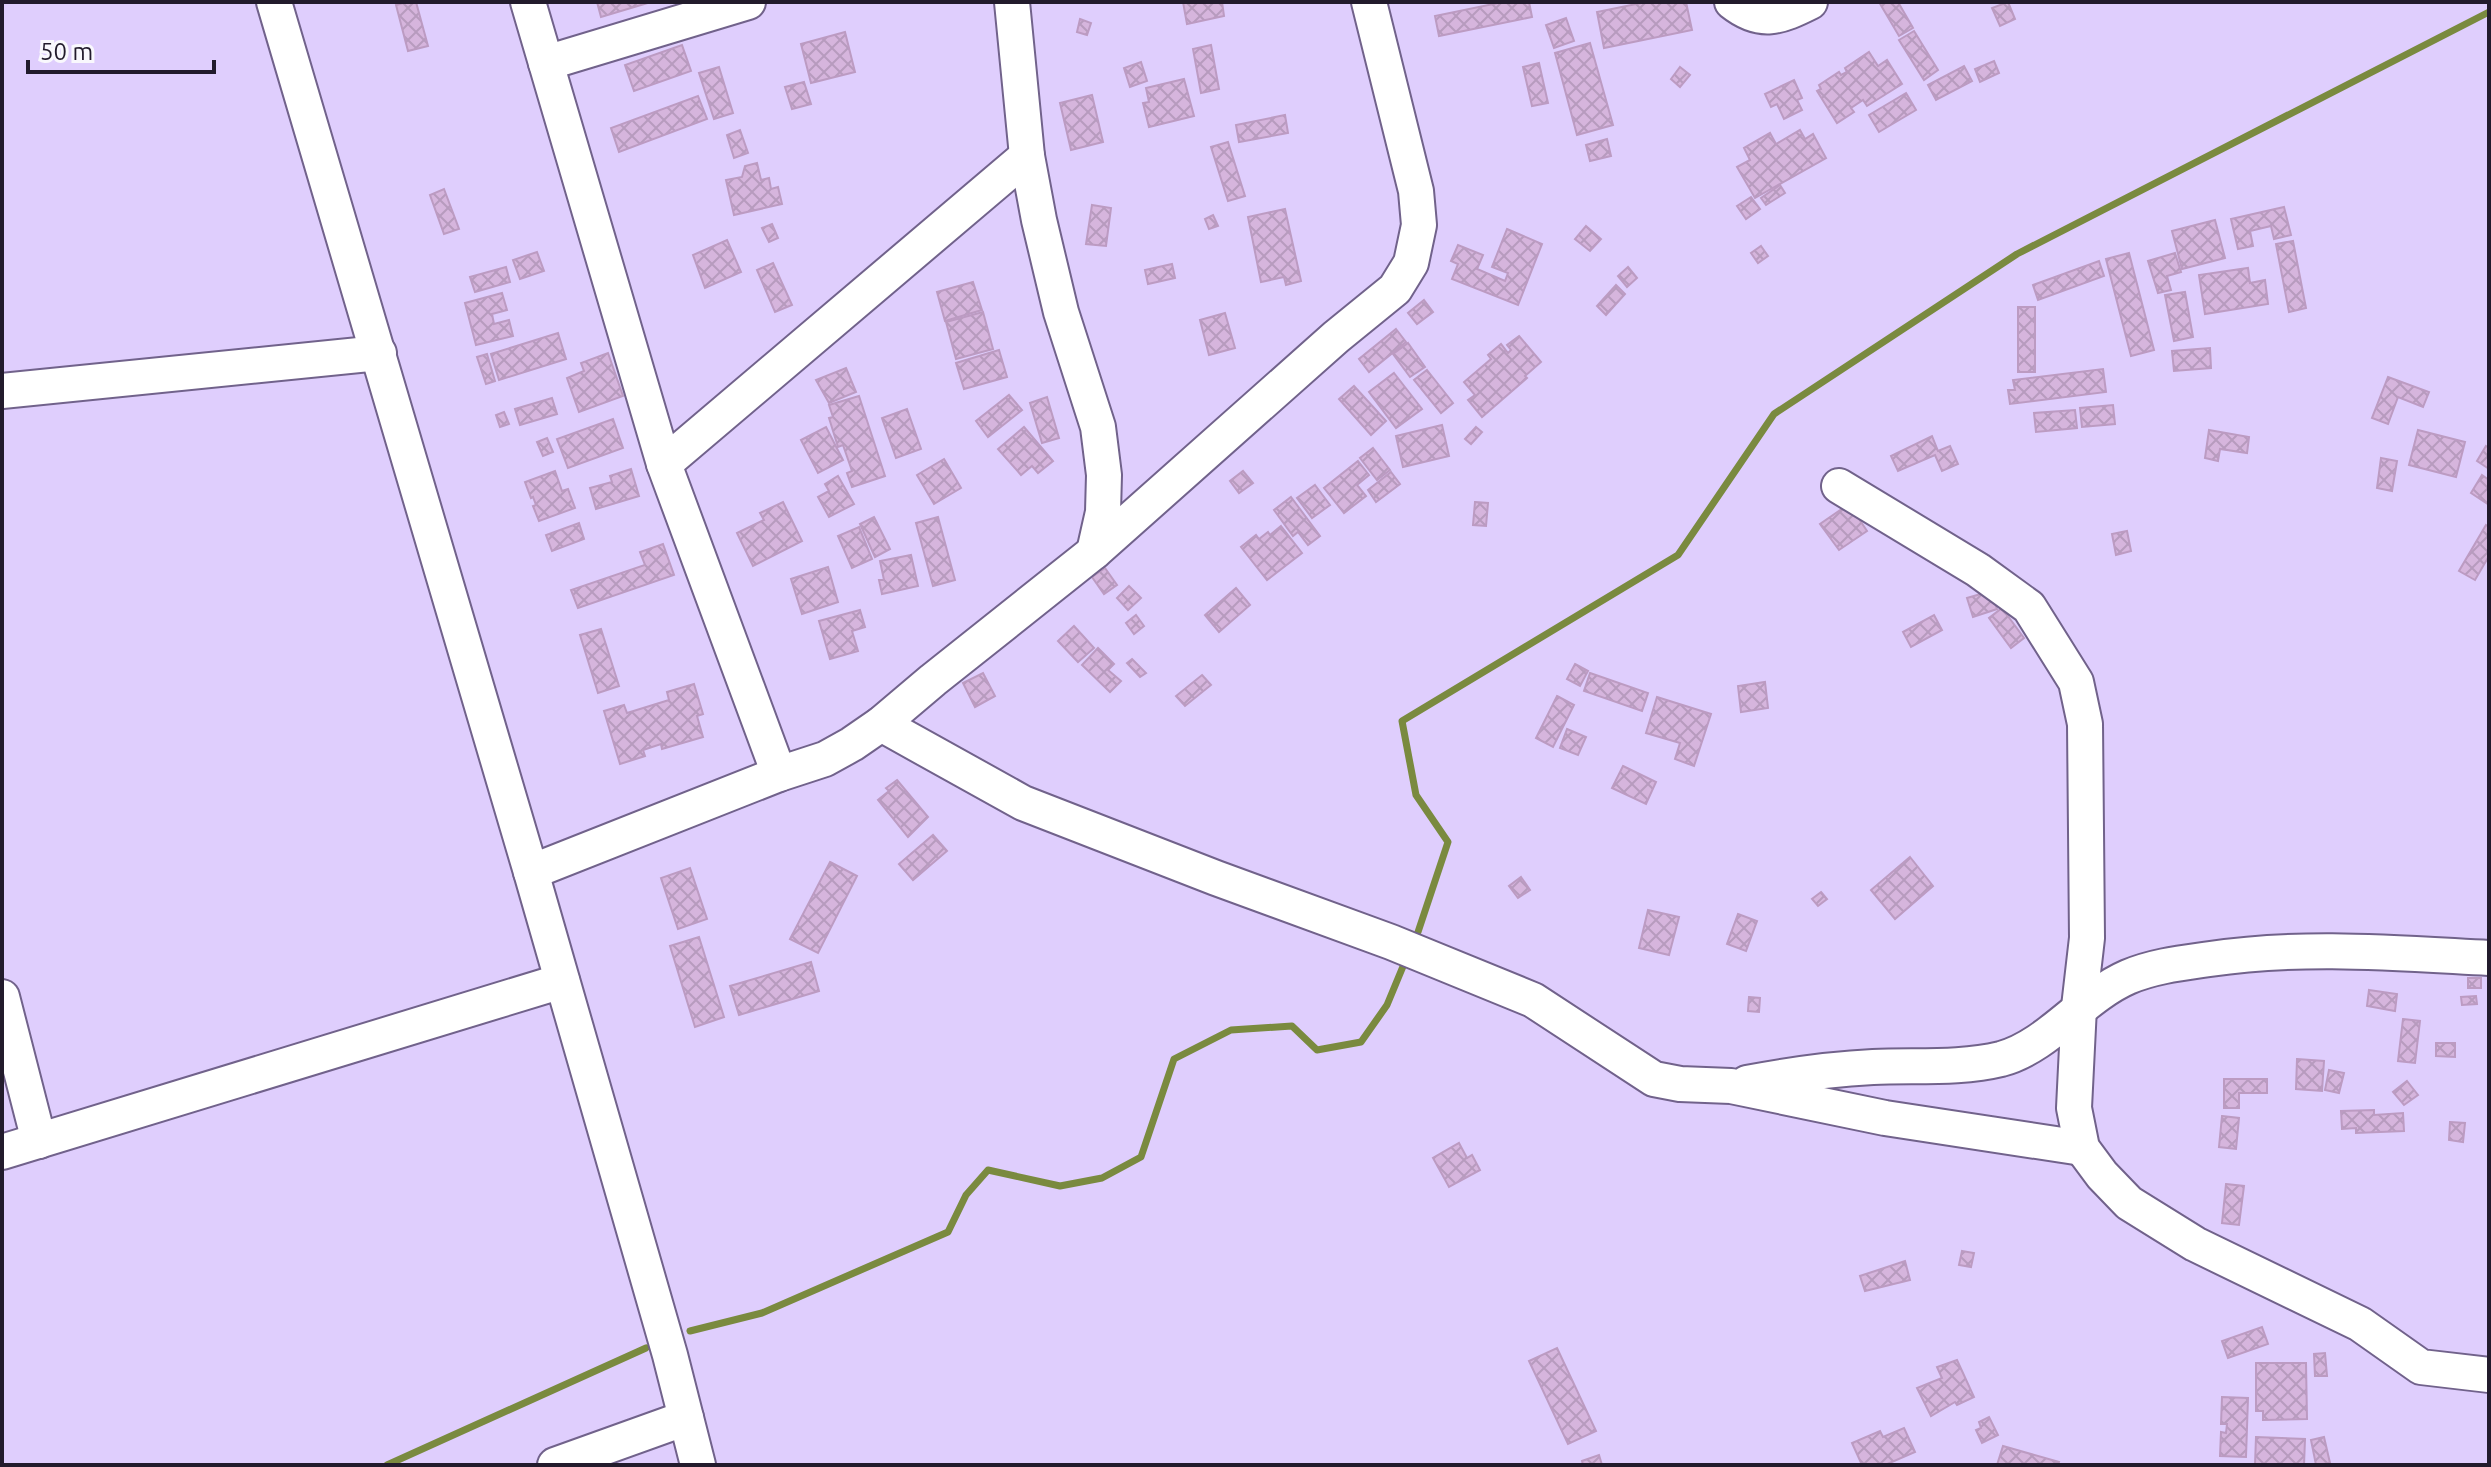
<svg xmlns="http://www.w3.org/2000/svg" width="2491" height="1467" font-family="Ubuntu,sans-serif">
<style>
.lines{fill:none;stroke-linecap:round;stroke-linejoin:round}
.stream{stroke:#7a8a3f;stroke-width:7}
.building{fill:url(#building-cross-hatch);stroke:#bc9bc2;stroke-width:2}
.minor-casing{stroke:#71628b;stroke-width:38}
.minor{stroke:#fff;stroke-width:34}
</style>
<defs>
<pattern id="building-cross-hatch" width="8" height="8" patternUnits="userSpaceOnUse" patternTransform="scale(2)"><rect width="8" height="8" fill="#d6b5dd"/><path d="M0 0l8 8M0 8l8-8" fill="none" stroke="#b79bbe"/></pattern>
</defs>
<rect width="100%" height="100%" fill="#dfcefd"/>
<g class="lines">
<g class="stream">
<path d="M1418 932 1448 842 1416 795 1402 721 1678 555 1774 414 2017 254 2489 12"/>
<path d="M690 1331 762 1313 948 1232 966 1195 988 1170 1060 1186 1102 1178 1141 1157 1174 1059 1231 1030 1292 1026 1317 1050 1361 1042 1387 1005 1404 964"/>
<path d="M387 1465 646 1348"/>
</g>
</g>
<g class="building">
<path d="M407 2H416L428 46 408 51 396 5Z"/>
<path d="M597 2H651L601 17Z"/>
<path d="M1183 2H1222L1224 16 1187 24Z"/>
<path d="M1503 2H1529L1532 17 1439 36 1435 16Z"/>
<path d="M1646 2H1686L1692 30 1604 48 1597 12Z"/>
<path d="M1879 2H1898L1913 28 1899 36Z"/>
<path d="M2008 2 2015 19 2000 26 1992 8Z"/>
<path d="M1566 18 1574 41 1554 48 1546 25Z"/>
<path d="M1080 19 1091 23 1087 35 1077 32Z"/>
<path d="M1914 31 1938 70 1924 80 1899 40Z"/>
<path d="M845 32 855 72 811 83 801 44Z"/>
<path d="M1590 43 1613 125 1577 135 1555 53Z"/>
<path d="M682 45 691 71 634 91 625 65Z"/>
<path d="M1211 45 1219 89 1201 93 1193 49Z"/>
<path d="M1869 52 1878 66 1887 60 1902 84 1867 106 1863 100 1851 108 1854 112 1837 123 1817 91 1821 89 1819 85 1839 72 1841 75 1847 72 1845 68Z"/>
<path d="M1994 61 1999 73 1980 82 1975 69Z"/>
<path d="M1141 62 1147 81 1130 87 1124 68Z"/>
<path d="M1539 63 1548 103 1532 106 1523 67Z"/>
<path d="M1964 66 1972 81 1936 100 1928 85Z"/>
<path d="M719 67 733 113 714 119 699 73Z"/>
<path d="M1680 67 1690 75 1680 87 1671 79Z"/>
<path d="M1184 79 1194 116 1149 127 1143 103 1149 102 1146 88Z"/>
<path d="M1794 80 1802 98 1797 100 1802 110 1784 119 1777 104 1771 107 1765 94Z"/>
<path d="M804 82 811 104 792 109 785 87Z"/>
<path d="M1906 93 1916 110 1879 132 1869 115Z"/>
<path d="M1092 95 1103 142 1071 150 1060 103Z"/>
<path d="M698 96 707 119 619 152 611 128Z"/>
<path d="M1285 115 1288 133 1239 142 1236 125Z"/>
<path d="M740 130 748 153 734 158 727 135Z"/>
<path d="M1800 130 1805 139 1813 134 1826 158 1755 198 1737 167 1750 160 1744 148 1770 133 1776 144Z"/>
<path d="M1607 139 1611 156 1590 161 1586 145Z"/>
<path d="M1228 142 1245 196 1228 201 1211 147Z"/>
<path d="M757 163 761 180 769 178 771 189 778 187 782 204 734 215 726 180 742 177 745 166Z"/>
<path d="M1780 185 1785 193 1766 205 1761 198Z"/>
<path d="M444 189 459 229 444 234 430 195Z"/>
<path d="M1751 197 1760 209 1746 219 1737 206Z"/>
<path d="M1092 205 1111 208 1106 246 1086 244Z"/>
<path d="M2284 207 2291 235 2274 239 2271 226 2250 231 2253 246 2238 249 2231 219Z"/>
<path d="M1285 209 1301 281 1286 285 1284 277 1261 282 1248 217Z"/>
<path d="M1213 215 1218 226 1209 229 1205 219Z"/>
<path d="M2215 220 2225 258 2182 269 2172 231Z"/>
<path d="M772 224 778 238 769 242 762 228Z"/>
<path d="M1586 226 1601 239 1590 251 1575 239Z"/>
<path d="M1507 229 1542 244 1518 305 1452 279 1458 264 1451 261 1458 245 1483 255 1477 269 1505 281 1508 273 1492 267Z"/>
<path d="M727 240 741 272 705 288 693 255Z"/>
<path d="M2293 241 2306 308 2289 312 2276 244Z"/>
<path d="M1761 246 1768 256 1758 263 1751 253Z"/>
<path d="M537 252 544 271 520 279 513 260Z"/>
<path d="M2129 253 2154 350 2131 356 2106 259Z"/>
<path d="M2175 253 2181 272 2167 276 2171 290 2158 293 2148 261Z"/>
<path d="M2099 261 2104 276 2038 300 2033 285Z"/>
<path d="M773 263 792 305 775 312 757 270Z"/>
<path d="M1172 264 1175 278 1148 284 1145 270Z"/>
<path d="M506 267 510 282 475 292 470 277Z"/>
<path d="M1628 267 1637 278 1627 287 1618 276Z"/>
<path d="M2248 268 2250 283 2265 280 2268 304 2205 314 2199 275Z"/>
<path d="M973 282 982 310 945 321 937 292Z"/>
<path d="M1616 285 1625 294 1606 315 1597 306Z"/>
<path d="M2185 292 2193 337 2174 341 2165 295Z"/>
<path d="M502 293 507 310 492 314 494 324 509 320 513 336 476 345 465 303Z"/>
<path d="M1424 300 1433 312 1417 324 1408 313Z"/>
<rect x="2018" y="307" width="17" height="65"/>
<path d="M983 312 993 349 956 359 946 322Z"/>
<path d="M1225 313 1235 348 1209 355 1200 320Z"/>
<path d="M1396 329 1406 342 1369 372 1359 359Z"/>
<path d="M558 333 566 359 499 380 491 354Z"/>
<path d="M1519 336 1541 362 1525 376 1527 378 1482 417 1468 400 1475 395 1464 382 1491 359 1488 355 1501 344 1508 353 1511 350 1507 345Z"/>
<path d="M1408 343 1425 367 1410 377 1393 354Z"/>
<path d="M2210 348 2211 368 2174 371 2172 351Z"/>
<path d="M999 350 1007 377 964 389 956 363Z"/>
<path d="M608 353 623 396 579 412 567 378 584 371 581 363Z"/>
<path d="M487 354 495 381 486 384 477 357Z"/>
<path d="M846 368 856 392 829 403 816 380Z"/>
<path d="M2103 369 2106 392 2010 404 2008 390H2015L2013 380Z"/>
<path d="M1427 370 1453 403 1441 413 1414 380Z"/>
<path d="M1394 373 1422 409 1396 428 1369 392Z"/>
<path d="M2388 377 2429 392 2423 407 2398 397 2388 424 2372 418Z"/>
<path d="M1354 386 1386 421 1371 435 1339 399Z"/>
<path d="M1009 395 1022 410 988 437 976 421Z"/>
<path d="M859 396 885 476 852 487 847 473 852 471 843 445 838 447 829 418 833 417 829 405Z"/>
<path d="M1047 397 1059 438 1042 443 1030 403Z"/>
<path d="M552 398 557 414 520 425 515 409Z"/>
<path d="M2113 405 2115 424 2082 427 2080 408Z"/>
<path d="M907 409 921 449 896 458 882 418Z"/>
<path d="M2075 410 2077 428 2036 432 2034 413Z"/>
<path d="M504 412 509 424 500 427 496 415Z"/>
<path d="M613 419 623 448 568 468 557 439Z"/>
<path d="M1442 425 1449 456 1403 467 1396 436Z"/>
<path d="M826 427 843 460 818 473 801 440Z"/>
<path d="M1024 427 1053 461 1038 473 1032 466 1021 475 998 449Z"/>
<path d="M1476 427 1482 432 1471 444 1465 439Z"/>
<path d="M2209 430 2249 437 2247 453 2220 449 2218 461 2205 458Z"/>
<path d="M2418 430 2465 442 2456 477 2409 465Z"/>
<path d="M1932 436 1938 451 1950 446 1958 464 1942 471 1935 455 1898 471 1891 456Z"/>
<path d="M547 438 553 452 543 456 537 442Z"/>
<path d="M2486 446 2489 448V469L2477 461Z"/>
<path d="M1373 448 1390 470 1377 480 1360 458Z"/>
<path d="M2381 458 2397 461 2392 491 2377 488Z"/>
<path d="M944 459 961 488 934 504 917 475Z"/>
<path d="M1358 461 1369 475 1357 485 1366 496 1344 513 1324 488Z"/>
<path d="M631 469 639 496 596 509 590 488 612 482 610 476Z"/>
<path d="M555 471 562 491 568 489 575 508 539 521 533 506 536 505 533 497 531 498 525 482Z"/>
<path d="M1243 471 1253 483 1239 493 1230 481Z"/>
<path d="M1391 472 1400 484 1376 502 1368 490Z"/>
<path d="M2482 475 2489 480V505L2471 493Z"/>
<path d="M838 476 854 504 829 517 818 497 829 491 825 484Z"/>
<path d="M1315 485 1330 505 1312 518 1297 498Z"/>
<path d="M1291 497 1320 536 1308 545 1298 532 1293 536 1274 510Z"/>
<path d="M783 502 802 541 753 566 737 533 764 520 760 513Z"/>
<path d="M1475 502 1488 503 1486 526 1473 525Z"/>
<path d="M1849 504 1867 531 1839 550 1820 524Z"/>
<path d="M874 517 890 549 875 557 860 524Z"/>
<path d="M938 517 955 580 933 586 916 523Z"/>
<path d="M579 523 584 539 552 551 546 535Z"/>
<path d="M2486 525 2489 527V556L2475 580 2459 571Z"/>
<path d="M1281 526 1302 553 1267 580 1241 547 1256 535 1259 539 1268 532 1270 535Z"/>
<path d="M859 527 872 559 852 568 838 536Z"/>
<path d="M2127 531 2131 551 2116 555 2112 534Z"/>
<path d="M663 544 674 575 578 608 571 590 645 565 640 552Z"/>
<path d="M911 555 918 586 882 594 879 580H884L880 561Z"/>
<path d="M828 567 838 602 802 614 791 579Z"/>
<path d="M1105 568 1117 585 1104 594 1092 577Z"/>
<path d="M1129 586 1141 598 1128 610 1117 598Z"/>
<path d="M1236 588 1250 605 1219 632 1205 615Z"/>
<path d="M1991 591 1997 609 1973 617 1967 598Z"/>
<path d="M2002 608 2024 638 2011 648 1989 618Z"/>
<path d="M860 610 865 627 852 631 858 651 830 659 819 621Z"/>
<path d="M1136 615 1144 626 1134 634 1126 623Z"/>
<path d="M1934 615 1942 630 1911 647 1903 632Z"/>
<path d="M1074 626 1094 648 1078 662 1058 641Z"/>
<path d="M601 629 619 686 598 693 580 635Z"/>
<path d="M1098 648 1114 664 1108 670 1121 681 1110 692 1082 665Z"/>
<path d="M1132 659 1146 673 1140 677 1127 663Z"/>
<path d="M1575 664 1588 671 1580 686 1567 679Z"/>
<path d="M983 673 995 696 975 707 963 683Z"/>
<path d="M1590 673 1648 693 1642 711 1584 691Z"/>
<path d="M1202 675 1211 685 1185 706 1176 696Z"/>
<path d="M1765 682 1768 708 1741 712 1738 686Z"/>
<path d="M694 684 703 714 697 716 703 737 662 749 661 744 643 750 645 756 620 764 604 711 624 705 627 713 669 700 667 692Z"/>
<path d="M1557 696 1574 705 1553 747 1536 738Z"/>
<path d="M1657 697 1711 714 1694 766 1675 759 1680 743 1646 733Z"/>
<path d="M1567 729 1586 737 1578 755 1560 748Z"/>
<path d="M1623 766 1656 782 1646 804 1612 788Z"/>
<path d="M897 780 928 817 908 837 878 800 889 791 886 788Z"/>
<path d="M933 835 947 851 913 880 899 864Z"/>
<path d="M1910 857 1933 886 1895 919 1871 890Z"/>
<path d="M830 862 857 876 818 953 790 939Z"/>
<path d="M690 868 707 919 678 929 661 878Z"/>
<path d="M1521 877 1530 890 1518 898 1509 886Z"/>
<path d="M1821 892 1827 899 1818 906 1812 899Z"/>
<path d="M1648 910 1679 917 1669 955 1639 948Z"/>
<path d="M1738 914 1757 921 1746 951 1727 944Z"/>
<path d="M699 937 724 1017 695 1027 670 946Z"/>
<path d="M811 962 819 991 739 1015 730 986Z"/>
<rect x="2468" y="978" width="13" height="10"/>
<path d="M2369 990 2397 994 2395 1011 2367 1006Z"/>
<path d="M2476 996 2477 1004 2462 1005 2461 997Z"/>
<path d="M1749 997 1760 998 1759 1012 1748 1011Z"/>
<path d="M2403 1019 2420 1021 2415 1063 2398 1061Z"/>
<path d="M2436 1043H2455V1057L2436 1056Z"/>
<path d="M2297 1059 2324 1061 2322 1091 2296 1089Z"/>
<path d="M2329 1070 2344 1073 2339 1093 2325 1090Z"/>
<path d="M2224 1079H2267V1093H2239V1108H2224Z"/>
<path d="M2407 1081 2418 1095 2404 1105 2393 1092Z"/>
<path d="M2374 1110V1115L2403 1113 2404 1131 2356 1133V1128L2342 1129 2341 1111Z"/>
<path d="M2222 1116 2239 1118 2236 1149 2219 1147Z"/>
<path d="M2450 1122 2465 1123 2463 1142 2449 1140Z"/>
<path d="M1459 1143 1467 1158 1472 1155 1480 1170 1449 1187 1433 1158Z"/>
<path d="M2226 1184 2244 1186 2239 1225 2222 1223Z"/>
<path d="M1962 1251 1974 1253 1971 1267 1959 1265Z"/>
<path d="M1905 1261 1910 1280 1865 1291 1860 1276Z"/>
<path d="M2262 1327 2268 1344 2228 1358 2222 1341Z"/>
<path d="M1557 1348 1596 1431 1568 1444 1529 1361Z"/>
<path d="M2325 1353 2327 1376H2315L2314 1354Z"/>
<path d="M1957 1360 1974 1397 1957 1405 1955 1402 1931 1416 1917 1388 1942 1378 1937 1367Z"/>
<path d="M2256 1363H2306L2307 1419 2263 1420V1411H2256Z"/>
<path d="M2222 1397 2248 1398 2246 1457 2220 1456 2221 1432 2226 1433 2227 1424H2221Z"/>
<path d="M1989 1417 1998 1435 1982 1443 1976 1430 1981 1428 1979 1422Z"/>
<path d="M1904 1428 1915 1452 1885 1465H1862L1852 1443 1880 1431 1883 1437Z"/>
<path d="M2256 1437 2305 1439 2304 1465H2255Z"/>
<path d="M2324 1437 2330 1463 2316 1465 2311 1440Z"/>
<path d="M2003 1446 2059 1462 2058 1465H1997Z"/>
<path d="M1599 1455 1602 1465H1583L1582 1461Z"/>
</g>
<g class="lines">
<g class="minor-casing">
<g id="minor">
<path d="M274 2 531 872 670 1355 698 1465"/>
<path d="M528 2 664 464 779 774"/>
<path d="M1012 2 1027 156 1039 220 1061 312 1098 427 1104 475 1103 512 1094 552"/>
<path d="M1732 2C1761 25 1780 17 1810 2"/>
<path d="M546 63 748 2"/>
<path d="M2 391 379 353"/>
<path d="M664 464 1027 156"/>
<path d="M1839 486 1978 570 2029 607 2076 682 2085 724 2087 938 2079 1007 2074 1108 2082 1148 2102 1175 2129 1203 2195 1244 2360 1324 2421 1367 2489 1375"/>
<path d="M881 724 1023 803 1216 878 1391 942 1533 1000 1654 1079 1680 1084 1731 1086 1885 1118 2082 1148"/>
<path d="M531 872 779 774 825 759 852 744 881 724 933 680 1094 552 1336 337 1395 289 1411 263 1419 225 1416 191 1369 2"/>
<path d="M2 997 39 1141"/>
<path d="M1747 1083C1789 1075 1831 1069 1873 1067 1915 1065 1960 1069 2001 1059 2049 1046 2082 997 2128 977 2154 966 2182 963 2210 959 2304 945 2395 953 2489 958"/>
<path d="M2 1152 562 981"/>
<path d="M555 1465 686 1418"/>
</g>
</g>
<use href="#minor" class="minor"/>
</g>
<rect width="2491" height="1467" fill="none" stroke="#221b2c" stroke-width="8"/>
<path d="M28 60v12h186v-12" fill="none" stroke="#221b2c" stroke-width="4"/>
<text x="40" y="60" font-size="24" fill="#221b2c" stroke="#f9f8fd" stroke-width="6" paint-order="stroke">50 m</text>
</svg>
